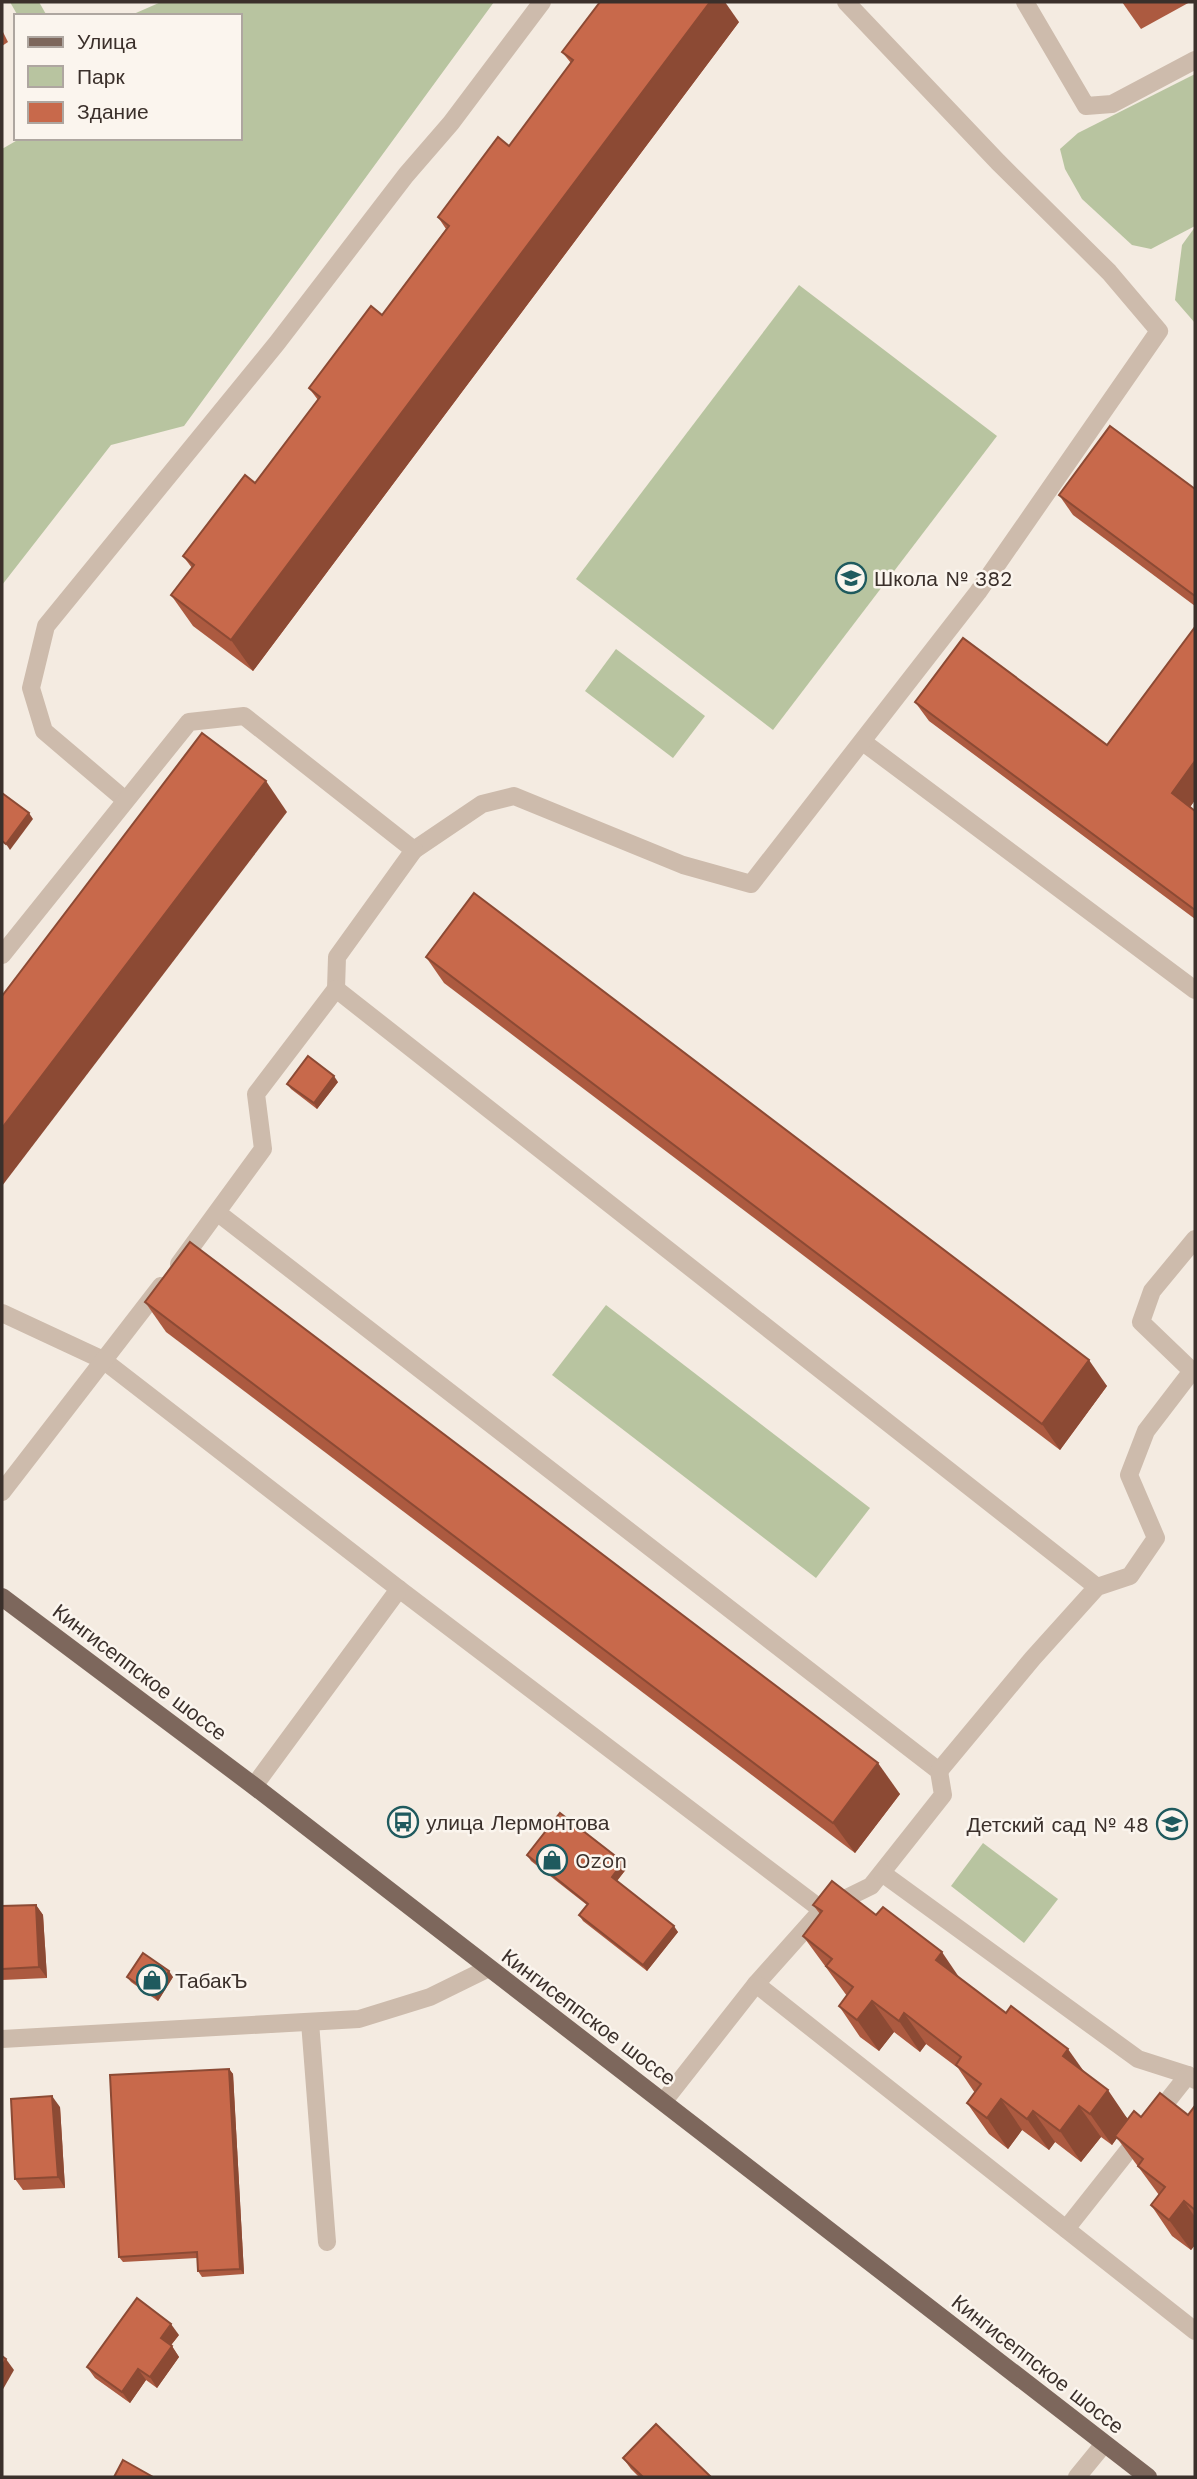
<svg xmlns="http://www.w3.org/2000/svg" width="1197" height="2479" font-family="'Work Sans',sans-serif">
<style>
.green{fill:#b8c4a0}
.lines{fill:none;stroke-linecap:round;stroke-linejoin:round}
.lane{stroke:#cdbbac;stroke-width:18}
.street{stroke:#cdbbac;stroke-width:18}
.primary{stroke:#7d675c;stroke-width:18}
.wall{fill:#ac5a40}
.shaded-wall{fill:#8c4a34}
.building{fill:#c8694b;stroke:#8c4a34;stroke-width:2}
.labels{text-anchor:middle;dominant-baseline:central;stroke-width:5;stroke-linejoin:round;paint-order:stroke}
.poi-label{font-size:21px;fill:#3b302b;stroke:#fbf5ee;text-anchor:start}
.street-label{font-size:21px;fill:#3b302b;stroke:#fbf5ee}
</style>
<rect width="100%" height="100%" fill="#f4ebe1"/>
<g class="green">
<path d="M10 2H39L47 16H18Z"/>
<path d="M161 2H494L184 426 111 445 2 585V149L21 138H240V16H129Z"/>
<path d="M1195 74V226L1151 249 1132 245 1082 199 1065 169 1060 149 1078 133Z"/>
<path d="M1195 227V323L1175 300 1182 245Z"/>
<path d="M799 285 997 436 773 730 576 579Z"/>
<path d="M616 649 705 716 673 758 585 691Z"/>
<path d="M606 1305 870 1508 816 1578 552 1375Z"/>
<path d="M983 1843 1058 1899 1024 1943 951 1886Z"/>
</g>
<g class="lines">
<g class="lane">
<path d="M1025 2 1086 106 1112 104 1195 60"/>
<path d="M863 742 1195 990"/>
<path d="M124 799 44 731 31 688 46 626 277 343 406 175 451 123 542 2"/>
<path d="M414 850 482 804 514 796 683 865 751 884 978 592 1159 331 1109 272 998 162 846 2"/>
<path d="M2 955 189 722 244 716 414 850 337 957 336 989"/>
<path d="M218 1213 939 1771 943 1795 871 1886 822 1910 756 1984 664 2101"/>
<path d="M179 1264 263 1149 256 1094 336 989 1097 1587"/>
<path d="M2 1313 103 1360 399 1589 822 1910"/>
<path d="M2 1492 161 1286"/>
<path d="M939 1771 1033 1658 1097 1587 1130 1576 1156 1538 1129 1475 1146 1431 1192 1371 1141 1322 1152 1291 1195 1239"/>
<path d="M254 1786 399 1589"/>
<path d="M882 1873 1138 2059 1188 2075 1195 2080"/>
<path d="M756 1984 1195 2331"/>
<path d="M310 2022 327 2242"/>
<path d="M1066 2229 1188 2075"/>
</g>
<g class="street">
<path d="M2 2039 359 2019 430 1997 487 1969"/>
<path d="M1077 2477 1104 2444"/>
</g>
<path class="primary" d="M2 1597 254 1786 1148 2477"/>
</g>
<g class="wall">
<path d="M1122 2H1190L1141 29Z"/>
<path d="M739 22 253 671 193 626 171 595 192 568 183 556 255 483 318 400 309 388 382 315 446 229 438 217 509 146 571 63 562 52Z"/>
<path d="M2 30 8 42 2 46Z"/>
<path d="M1195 489V606L1073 515 1059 495Z"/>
<path d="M1195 627V800L1190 807 1195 811V919L929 721 915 702 1107 745Z"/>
<path d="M426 957 1107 1386 1060 1450 444 983Z"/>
<path d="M338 1082 317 1109 291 1089 287 1084Z"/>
<path d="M145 1302 900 1794 855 1853 166 1332Z"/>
<path d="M527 1855 623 1862 627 1868 617 1881 678 1932 647 1971 583 1921 579 1915 587 1905 531 1861Z"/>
<path d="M36 1905 43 1915 47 1978 2 1980V1906Z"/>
<path d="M813 1905 960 1979 1085 2073 1128 2119 1141 2117 1188 2115 1195 2108V2245L1191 2250 1172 2236 1151 2205 1159 2195 1117 2138 1112 2145 1101 2137 1081 2162 1055 2142 1049 2150 1022 2130 1008 2149 989 2134 967 2103 975 2093 958 2068 926 2044 920 2052 894 2032 879 2051 860 2037 839 2006 847 1996 803 1936 820 1914Z"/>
<path d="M127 1977H173L158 2001 131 1982Z"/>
<path d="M229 2069 233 2074 244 2274 202 2277 198 2271 197 2258 123 2262 119 2257Z"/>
<path d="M60 2107 65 2188 23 2190 15 2179Z"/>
<path d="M179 2335 171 2345 179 2357 157 2388 146 2380 130 2403 95 2378 87 2367Z"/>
<path d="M623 2458 711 2477H639L631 2469Z"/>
</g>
<g class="shaded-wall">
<path d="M710 2H725L739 22 253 671 231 640Z"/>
<path d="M1195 761V800L1186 813 1172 793Z"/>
<path d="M266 781 287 812 2 1186V1128Z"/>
<path d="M29 813 33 819 10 850 6 844Z"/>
<path d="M334 1076 338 1082 317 1109 314 1103Z"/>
<path d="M1089 1360 1107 1386 1060 1450 1042 1424Z"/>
<path d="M878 1763 900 1794 855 1853 833 1823Z"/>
<path d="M623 1862 627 1868 616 1882 612 1877Z"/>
<path d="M36 1905 43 1915 47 1978 39 1967Z"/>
<path d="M674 1926 678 1932 647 1971 643 1965Z"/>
<path d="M942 1952 963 1983 936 1960Z"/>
<path d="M169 1971 173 1977 158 2001 154 1995Z"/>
<path d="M872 2001 894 2032 879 2051 857 2020Z"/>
<path d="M904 2013 926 2044 920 2052 899 2021Z"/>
<path d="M1068 2049 1090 2080 1063 2056Z"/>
<path d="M229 2069 233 2074 244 2274 240 2269Z"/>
<path d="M1108 2090 1129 2121 1115 2136 1117 2138 1112 2145 1090 2114Z"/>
<path d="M52 2096 60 2107 65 2188 58 2177Z"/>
<path d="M1001 2099 1022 2130 1008 2149 987 2118Z"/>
<path d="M1079 2106 1101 2137 1081 2162 1060 2131Z"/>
<path d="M1033 2111 1055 2142 1049 2150 1027 2119Z"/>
<path d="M1184 2201 1195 2217V2245L1191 2250 1169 2220Z"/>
<path d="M171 2324 179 2335 168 2349 161 2338Z"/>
<path d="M172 2346 179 2357 157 2388 150 2377Z"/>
<path d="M6 2359 14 2370 2 2391V2367Z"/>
<path d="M138 2369 146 2380 130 2403 122 2392Z"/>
</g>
<g class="building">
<path d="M600 2H710L231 640 171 595 194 565 183 556 245 475 255 483 320 397 309 388 371 306 382 315 449 226 438 217 498 137 509 146 573 60 562 52Z"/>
<path d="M1110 426 1195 489V596L1059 495Z"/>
<path d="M1195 627V761L1172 793 1195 811V910L915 702 963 638 1107 745Z"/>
<path d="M202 733 266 781 2 1128V996Z"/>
<path d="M2 793 29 813 6 844 2 841Z"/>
<path d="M474 893 1089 1360 1042 1424 426 957Z"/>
<path d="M308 1056 334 1076 314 1103 287 1084Z"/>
<path d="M190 1242 878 1763 833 1823 145 1302Z"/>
<path d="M560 1813 623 1862 612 1877 674 1926 643 1965 579 1915 588 1904 527 1855Z"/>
<path d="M832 1881 876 1915 883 1907 942 1952 936 1960 1006 2013 1011 2006 1068 2049 1063 2056 1108 2090 1090 2114 1079 2106 1060 2131 1033 2111 1027 2119 1001 2099 987 2118 967 2103 981 2084 956 2065 961 2057 904 2013 899 2021 872 2001 857 2020 839 2006 853 1987 826 1966 832 1959 803 1936 822 1911 813 1905Z"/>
<path d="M36 1905 39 1967 2 1969V1906Z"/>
<path d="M143 1953 169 1971 154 1995 127 1977Z"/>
<path d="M229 2069 240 2269 198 2271 197 2252 119 2257 110 2075Z"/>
<path d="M1160 2093 1188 2115 1194 2107 1195 2108V2210L1184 2201 1169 2220 1151 2205 1165 2187 1138 2166 1143 2159 1115 2136 1134 2111 1141 2117Z"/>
<path d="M52 2096 58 2177 15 2179 11 2099Z"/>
<path d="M137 2298 171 2324 161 2338 172 2346 150 2377 138 2369 122 2392 87 2367Z"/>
<path d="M2 2356 6 2359 2 2367Z"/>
<path d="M656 2424 711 2477H643L623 2458Z"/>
<path d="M123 2460 153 2477H114Z"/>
</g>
<defs>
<g id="school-ring" transform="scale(1.575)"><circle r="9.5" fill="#fbf5ee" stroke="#1f5a5e" stroke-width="1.5"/><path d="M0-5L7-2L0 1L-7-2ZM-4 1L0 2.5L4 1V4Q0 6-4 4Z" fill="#1f5a5e"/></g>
<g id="bus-ring" transform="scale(1.575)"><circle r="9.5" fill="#fbf5ee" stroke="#1f5a5e" stroke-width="1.5"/><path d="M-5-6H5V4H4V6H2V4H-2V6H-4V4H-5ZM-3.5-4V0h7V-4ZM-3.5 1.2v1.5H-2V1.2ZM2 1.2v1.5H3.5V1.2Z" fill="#1f5a5e"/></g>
<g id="shop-ring" transform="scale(1.575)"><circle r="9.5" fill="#fbf5ee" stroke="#1f5a5e" stroke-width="1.5"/><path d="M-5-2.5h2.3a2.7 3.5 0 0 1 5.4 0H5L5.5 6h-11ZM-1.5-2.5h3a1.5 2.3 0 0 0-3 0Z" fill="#1f5a5e"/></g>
</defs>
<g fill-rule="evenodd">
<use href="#school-ring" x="851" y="578"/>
<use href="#bus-ring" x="403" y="1822"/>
<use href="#school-ring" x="1172" y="1824"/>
<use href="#shop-ring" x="552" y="1860"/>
<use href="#shop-ring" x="152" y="1980"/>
</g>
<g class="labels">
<g class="poi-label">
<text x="874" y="578">Школа № 382</text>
<text x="426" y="1822">улица Лермонтова</text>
<text x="1149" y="1824" text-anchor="end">Детский сад № 48</text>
<text x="575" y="1860">Ozon</text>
<text x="175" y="1980">ТабакЪ</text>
</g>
<g class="street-label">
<text transform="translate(140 1672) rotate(37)">Кингисеппское шоссе</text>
<text transform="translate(589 2017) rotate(37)">Кингисеппское шоссе</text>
<text transform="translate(1038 2364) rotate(38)">Кингисеппское шоссе</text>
</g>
</g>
<rect width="1197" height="2479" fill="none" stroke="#3b302b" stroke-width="7"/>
<rect x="14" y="14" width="228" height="126" fill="#fbf5ee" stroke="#aea6a0" stroke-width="2"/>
<rect x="28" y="37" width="35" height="10" fill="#7d675c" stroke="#aea6a0" stroke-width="2"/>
<text x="77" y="49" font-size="21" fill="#3b302b">Улица</text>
<rect x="28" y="66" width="35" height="21" fill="#b8c4a0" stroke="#aea6a0" stroke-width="2"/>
<text x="77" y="84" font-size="21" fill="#3b302b">Парк</text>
<rect x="28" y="102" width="35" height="21" fill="#c8694b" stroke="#aea6a0" stroke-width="2"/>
<text x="77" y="119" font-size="21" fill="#3b302b">Здание</text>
</svg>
